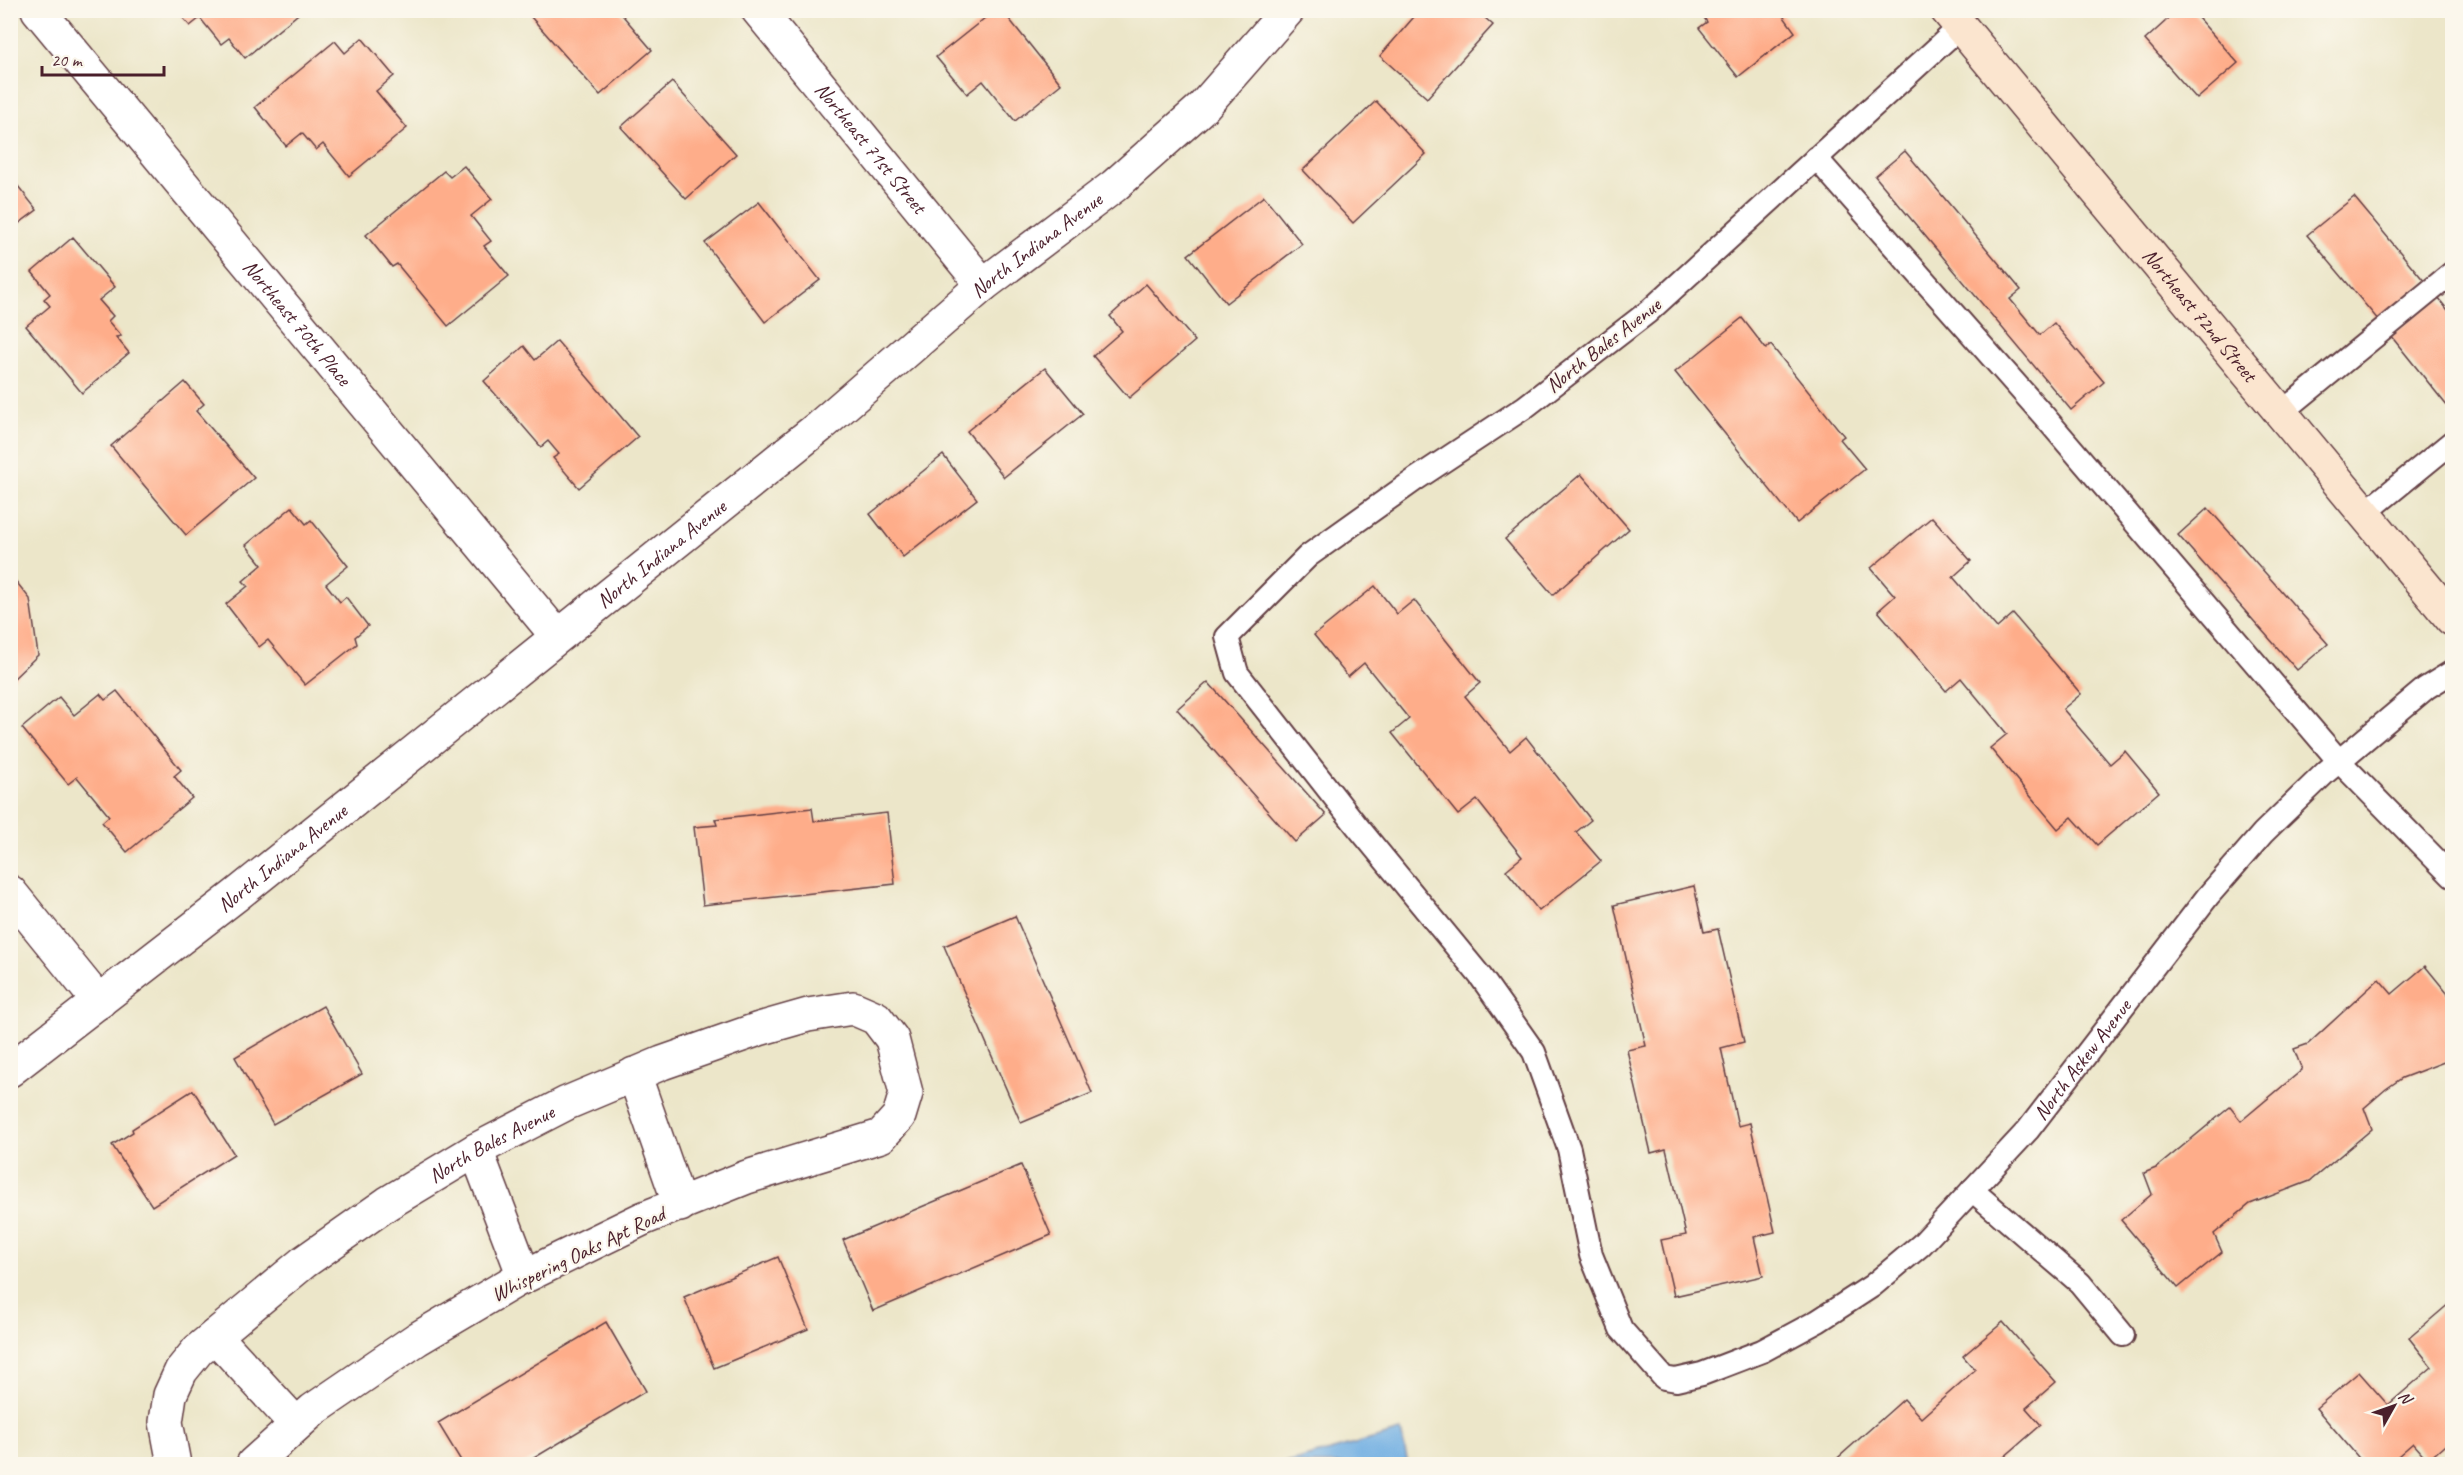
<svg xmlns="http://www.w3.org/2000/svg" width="2463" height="1475" font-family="Caveat,sans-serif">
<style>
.water{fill:#6faee2;stroke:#5c6686;stroke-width:1.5}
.building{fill:#fead8a}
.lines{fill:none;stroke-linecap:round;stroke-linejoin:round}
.service-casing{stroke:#623d43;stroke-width:26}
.minor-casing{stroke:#623d43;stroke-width:36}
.secondary-casing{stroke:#623d43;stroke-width:36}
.service{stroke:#fff;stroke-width:22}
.minor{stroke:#fff;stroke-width:33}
.secondary{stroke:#fbe5cf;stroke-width:33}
.labels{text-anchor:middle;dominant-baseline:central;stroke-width:4.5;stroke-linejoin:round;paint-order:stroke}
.street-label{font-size:21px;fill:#4a1f2b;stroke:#fbf7ec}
</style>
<rect width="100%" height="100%" fill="#fbf7ec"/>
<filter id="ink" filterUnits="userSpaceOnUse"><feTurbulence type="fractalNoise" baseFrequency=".0167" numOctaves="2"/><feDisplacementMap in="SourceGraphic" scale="12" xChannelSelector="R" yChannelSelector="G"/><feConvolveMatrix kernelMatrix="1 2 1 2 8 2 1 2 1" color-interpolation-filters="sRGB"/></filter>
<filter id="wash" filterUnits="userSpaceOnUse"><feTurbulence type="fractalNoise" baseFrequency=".008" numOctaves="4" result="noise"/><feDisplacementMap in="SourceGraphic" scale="24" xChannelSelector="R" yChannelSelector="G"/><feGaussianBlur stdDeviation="1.35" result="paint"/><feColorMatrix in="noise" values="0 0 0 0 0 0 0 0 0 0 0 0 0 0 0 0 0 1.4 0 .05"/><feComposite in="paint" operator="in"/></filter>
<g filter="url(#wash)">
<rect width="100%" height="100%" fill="#ece6c9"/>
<path class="water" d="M1401 1431 1408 1464H1283Z"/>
<g id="blocks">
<g class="building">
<path d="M176 10H303L245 58 229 38 221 44 200 18 190 26Z"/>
<path d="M539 10H618L652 50 600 95 531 17Z"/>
<path d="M995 10H1002L1061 84 1015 121 983 81 967 94 936 57Z"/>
<path d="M1420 10H1476L1493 25 1427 98 1380 56Z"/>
<path d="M1699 10H1779L1795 32 1738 77 1699 28 1707 22Z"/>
<path d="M2178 10H2191L2238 63 2197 99 2145 40Z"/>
<path d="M362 38 394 76 376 91 407 128 349 176 323 144 316 150 302 133 286 146 255 107 335 41 345 53Z"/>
<path d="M672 82 736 154 686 199 621 127Z"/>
<path d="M1376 101 1426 154 1353 223 1303 170Z"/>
<path d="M1905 151 2021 290 2010 299 2040 335 2054 323 2104 382 2071 410 1875 176Z"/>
<path d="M464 166 492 199 471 216 491 241 484 246 509 276 448 326 397 264 392 267 366 235 444 171 450 177Z"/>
<path d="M10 176 37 210 10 230Z"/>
<path d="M1264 196 1302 244 1226 303 1188 255Z"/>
<path d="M2354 197 2425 282 2379 321 2307 235Z"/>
<path d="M759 202 820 280 765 322 705 243Z"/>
<path d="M73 237 115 287 99 300 113 316 108 321 121 336 116 337 129 353 82 393 26 326 50 306 44 299 50 294 32 272Z"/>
<path d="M1146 284 1195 341 1129 398 1093 356 1122 331 1110 316Z"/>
<path d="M2438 298 2452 315V412L2391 336Z"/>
<path d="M1742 318 1766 349 1771 345 1844 436 1840 439 1865 469 1797 523 1675 372Z"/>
<path d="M557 341 638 437 579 488 553 458 559 454 548 441 541 447 484 381 524 346 535 360Z"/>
<path d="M1045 368 1083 414 1004 477 967 431Z"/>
<path d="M185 382 204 404 196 411 254 478 186 535 111 446Z"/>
<path d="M943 455 977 499 903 557 870 514Z"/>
<path d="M1581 474 1629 529 1553 595 1505 539Z"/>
<path d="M292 507 306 524 311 520 348 566 326 584 340 602 346 597 368 626 355 637 357 644 305 685 268 640 259 647 226 604 248 586 243 581 262 565 246 545Z"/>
<path d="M2208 508 2328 644 2297 670 2178 535Z"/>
<path d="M1932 517 1971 561 1953 577 1997 628 2013 614 2081 694 2063 709 2110 764 2125 751 2159 792 2097 845 2072 817 2058 829 1990 748 2007 734 1961 678 1946 691 1878 611 1895 596 1871 568Z"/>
<path d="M10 574 30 599 38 655 10 682Z"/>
<path d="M1375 586 1397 614 1414 600 1480 683 1465 696 1510 751 1526 737 1591 820 1576 832 1601 861 1539 911 1506 870 1522 857 1477 800 1458 815 1392 733 1409 719 1364 663 1348 677 1314 635Z"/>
<path d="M1208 682 1326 815 1295 842 1177 709Z"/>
<path d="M117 691 181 770 174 776 192 798 127 852 102 822 109 816 77 777 68 784 22 728 59 697 74 715 100 694 105 700Z"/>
<path d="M812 808 814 821 887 813 895 884 703 905 694 827 717 825 715 819Z"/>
<path d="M1694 886 1704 932 1718 929 1744 1042 1721 1048 1738 1126 1750 1123 1775 1232 1754 1237 1763 1276 1674 1296 1661 1240 1686 1235 1666 1149 1651 1153 1627 1050 1646 1046 1614 905Z"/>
<path d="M1015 916 1092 1093 1021 1123 944 946Z"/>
<path d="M2425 966 2452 999V1059L2402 1078 2386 1089 2364 1108 2372 1129 2310 1181 2250 1204 2214 1234 2222 1252 2178 1288 2121 1220 2152 1194 2144 1173 2156 1168 2230 1107 2241 1121 2302 1070 2294 1049 2308 1044 2379 979 2392 994Z"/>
<path d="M323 1006 362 1074 273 1124 235 1057Z"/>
<path d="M193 1090 234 1154 152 1206 112 1145 133 1132 132 1129Z"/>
<path d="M1021 1165 1051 1235 873 1311 843 1240Z"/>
<path d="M778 1257 808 1329 714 1368 684 1297Z"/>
<path d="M2451 1302 2452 1439 2428 1460 2413 1443 2398 1456 2405 1464H2364L2316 1408 2359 1372 2388 1405 2432 1367 2409 1338Z"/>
<path d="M606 1322 646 1391 524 1464H463L438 1423Z"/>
<path d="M2003 1322 2056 1382 2026 1408 2041 1425 1996 1464H1831L1904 1399 1921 1418 1975 1370 1963 1356Z"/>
</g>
</g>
</g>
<g filter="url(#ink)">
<use href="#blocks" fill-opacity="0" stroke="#623d43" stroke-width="1.5"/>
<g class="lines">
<g class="service-casing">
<g id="service">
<path id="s1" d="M1960 27 1648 312 1525 407 1416 479 1308 556 1227 637 1237 673 1357 826 1481 977 1534 1052 1569 1149 1591 1255 1621 1329 1664 1378 1676 1380 1702 1374 1762 1351 1818 1321 1872 1286 1921 1245 2028 1130 2208 896 2263 833 2326 772 2426 688 2452 672"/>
<path d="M1816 158 2044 416 2339 761 2452 876"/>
<path d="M2281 413 2452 273"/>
<path d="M2365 513 2452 442"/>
<path d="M1972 1190 2080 1283 2123 1335"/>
</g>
</g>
<g class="minor-casing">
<g id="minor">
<path id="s2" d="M38 10 557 636"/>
<path id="s3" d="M758 10 983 285"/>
<path d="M10 892 99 1002"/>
<path id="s4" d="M10 1070 235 896 819 427 983 285 1114 186 1203 107 1288 10"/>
<path d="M634 1074 680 1205"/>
<path d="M476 1150 524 1276"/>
<path d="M215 1336 296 1424"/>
<path id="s5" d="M174 1464 166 1422 170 1395 181 1371 198 1350 304 1262 388 1203 476 1150 567 1103 662 1063 759 1029 808 1015 853 1008 876 1018 892 1039 906 1093 899 1116 881 1136 747 1177 642 1219 515 1281 417 1339 313 1410 253 1464"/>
</g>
</g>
<g class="secondary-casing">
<g id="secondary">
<path id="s6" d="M1947 10 2452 619"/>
</g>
</g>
<use href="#service" class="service"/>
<use href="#minor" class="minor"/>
<use href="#secondary" class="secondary"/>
</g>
</g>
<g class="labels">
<g class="street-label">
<text stroke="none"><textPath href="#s3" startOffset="178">Northeast 71st Street</textPath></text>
<text stroke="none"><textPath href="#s4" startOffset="1317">North Indiana Avenue</textPath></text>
<text stroke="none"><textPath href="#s6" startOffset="396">Northeast 72nd Street</textPath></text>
<text stroke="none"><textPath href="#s2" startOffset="406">Northeast 70th Place</textPath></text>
<text transform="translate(1603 345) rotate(-38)">North Bales Avenue</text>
<text stroke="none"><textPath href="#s4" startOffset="831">North Indiana Avenue</textPath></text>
<text stroke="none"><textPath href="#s4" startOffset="345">North Indiana Avenue</textPath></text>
<text stroke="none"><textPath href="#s1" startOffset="2372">North Askew Avenue</textPath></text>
<text stroke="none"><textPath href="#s5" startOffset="483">North Bales Avenue</textPath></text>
<text transform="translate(578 1254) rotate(-26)">Whispering Oaks Apt Road</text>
</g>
</g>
<rect width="2463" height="1475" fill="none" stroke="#fbf7ec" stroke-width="36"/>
<g transform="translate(2394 1406) rotate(50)" stroke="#fbf7ec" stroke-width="4.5" paint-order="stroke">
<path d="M0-4.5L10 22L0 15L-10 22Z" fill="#4a1f2b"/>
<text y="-9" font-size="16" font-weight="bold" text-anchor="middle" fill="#4a1f2b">N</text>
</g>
<path d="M42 66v9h122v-9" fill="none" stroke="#4a1f2b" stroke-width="3"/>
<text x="51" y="66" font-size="18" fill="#4a1f2b" stroke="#fbf7ec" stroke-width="4.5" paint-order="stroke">20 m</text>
</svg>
